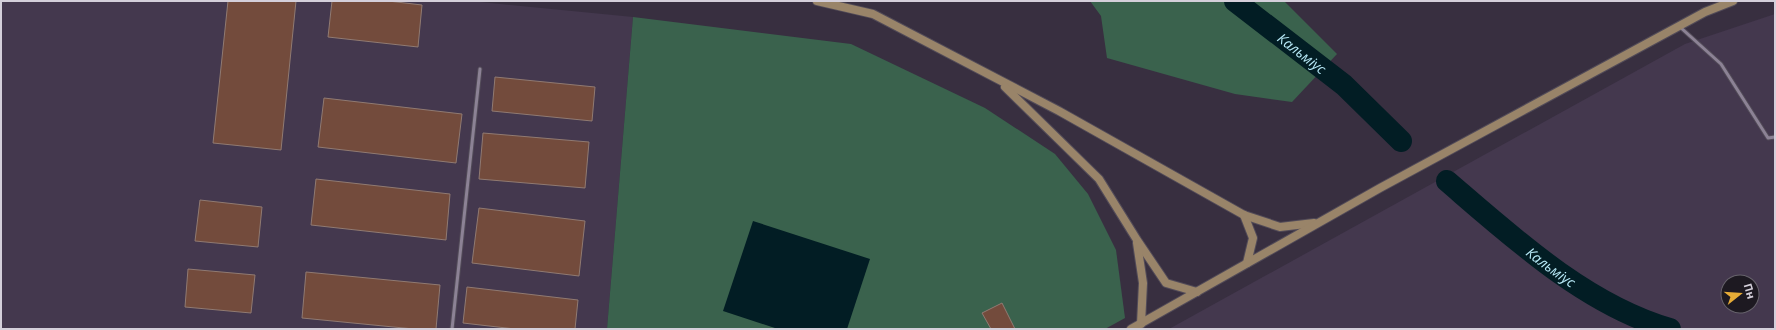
<svg xmlns="http://www.w3.org/2000/svg" width="1776" height="330" font-family="'Open Sans',sans-serif">
<style>
.built{fill:#44384e;fill-rule:evenodd}
.green{fill:#3a624d}
.water{fill:#021d24}
.lines{fill:none;stroke-linecap:round;stroke-linejoin:round}
.river{stroke:#021d24;stroke-width:22}
.building{fill:#734b3c;stroke:#907a72}
.lane-casing{stroke:#524b58;stroke-width:5}
.secondary-casing{stroke:#524b58;stroke-width:10}
.lane{stroke:#8c8295;stroke-width:3}
.secondary{stroke:#998469;stroke-width:8}
.labels{text-anchor:middle;dominant-baseline:central;stroke-width:3;stroke-linejoin:round;paint-order:stroke}
.water-label{font-size:14px;font-style:italic;fill:#b8eaf8;stroke:#1d1921}
</style>
<rect width="100%" height="100%" fill="#382f40"/>
<g class="built">
<path d="M1 1H470L633 17 607 329H1Z"/>
<path d="M1775 14V329H1169L1685 44ZM1728 282H1752V306H1728Z"/>
</g>
<g class="green">
<path d="M1090 1H1284L1337 54 1292 102 1235 94 1107 58 1101 16Z"/>
<path d="M633 17 851 44 985 108 1055 154 1088 194 1116 250 1125 318 1105 329H607Z"/>
</g>
<path class="water" d="M753 221 870 259 847 329H778L723 311Z"/>
<g class="lines">
<g class="river">
<path id="s1" d="M1235 1 1344 85 1401 141"/>
<path id="s2" d="M1447 181C1512 237 1586 305 1670 329"/>
</g>
</g>
<g class="building">
<path d="M228 1H296L281 150 213 143Z"/>
<path d="M332 1H388L422 5 418 47 328 37Z"/>
<path d="M495 77 595 87 592 121 492 111Z"/>
<path d="M324 98 462 114 456 163 318 147Z"/>
<path d="M483 133 589 142 585 188 479 179Z"/>
<path d="M316 179 450 194 446 240 311 225Z"/>
<path d="M200 200 262 207 258 247 195 241Z"/>
<path d="M479 208 585 221 579 276 472 263Z"/>
<path d="M188 269 255 275 251 313 185 307Z"/>
<path d="M306 272 440 285 436 329H414L302 318Z"/>
<path d="M467 287 578 300 575 329H515L463 323Z"/>
<path d="M1002 303 1015 329H991L982 313Z"/>
</g>
<g class="lines">
<g class="lane-casing">
<g id="lane">
<path d="M1680 27 1721 64 1768 138 1775 137"/>
<path d="M452 329 480 69"/>
</g>
</g>
<g class="secondary-casing">
<g id="secondary">
<path d="M817 1 873 14 1059 111 1244 215 1280 227 1314 223"/>
<path d="M1005 87 1099 179 1137 240 1166 283 1197 292"/>
<path d="M1244 215 1253 238 1247 263"/>
<path d="M1137 243 1143 283 1141 324"/>
<path d="M1131 329 1380 188 1705 12 1733 1"/>
</g>
</g>
<use href="#lane" class="lane"/>
<use href="#secondary" class="secondary"/>
</g>
<g class="labels">
<g class="water-label">
<text stroke="none"><textPath href="#s1" startOffset="85">Кальміус</textPath></text>
<text stroke="none"><textPath href="#s2" startOffset="135">Кальміус</textPath></text>
</g>
</g>
<rect width="1776" height="330" fill="none" stroke="#d4cfda" stroke-width="4"/>
<g transform="translate(1740 294) rotate(73)"><circle r="19" fill="#1d1921" stroke="#66626b"/>
<path d="M0-3L7 15L0 10L-7 15Z" fill="#e7ac37"/>
<text y="-6" font-size="11" font-weight="bold" text-anchor="middle" fill="#d4cfda">Пн</text>
</g>
</svg>
